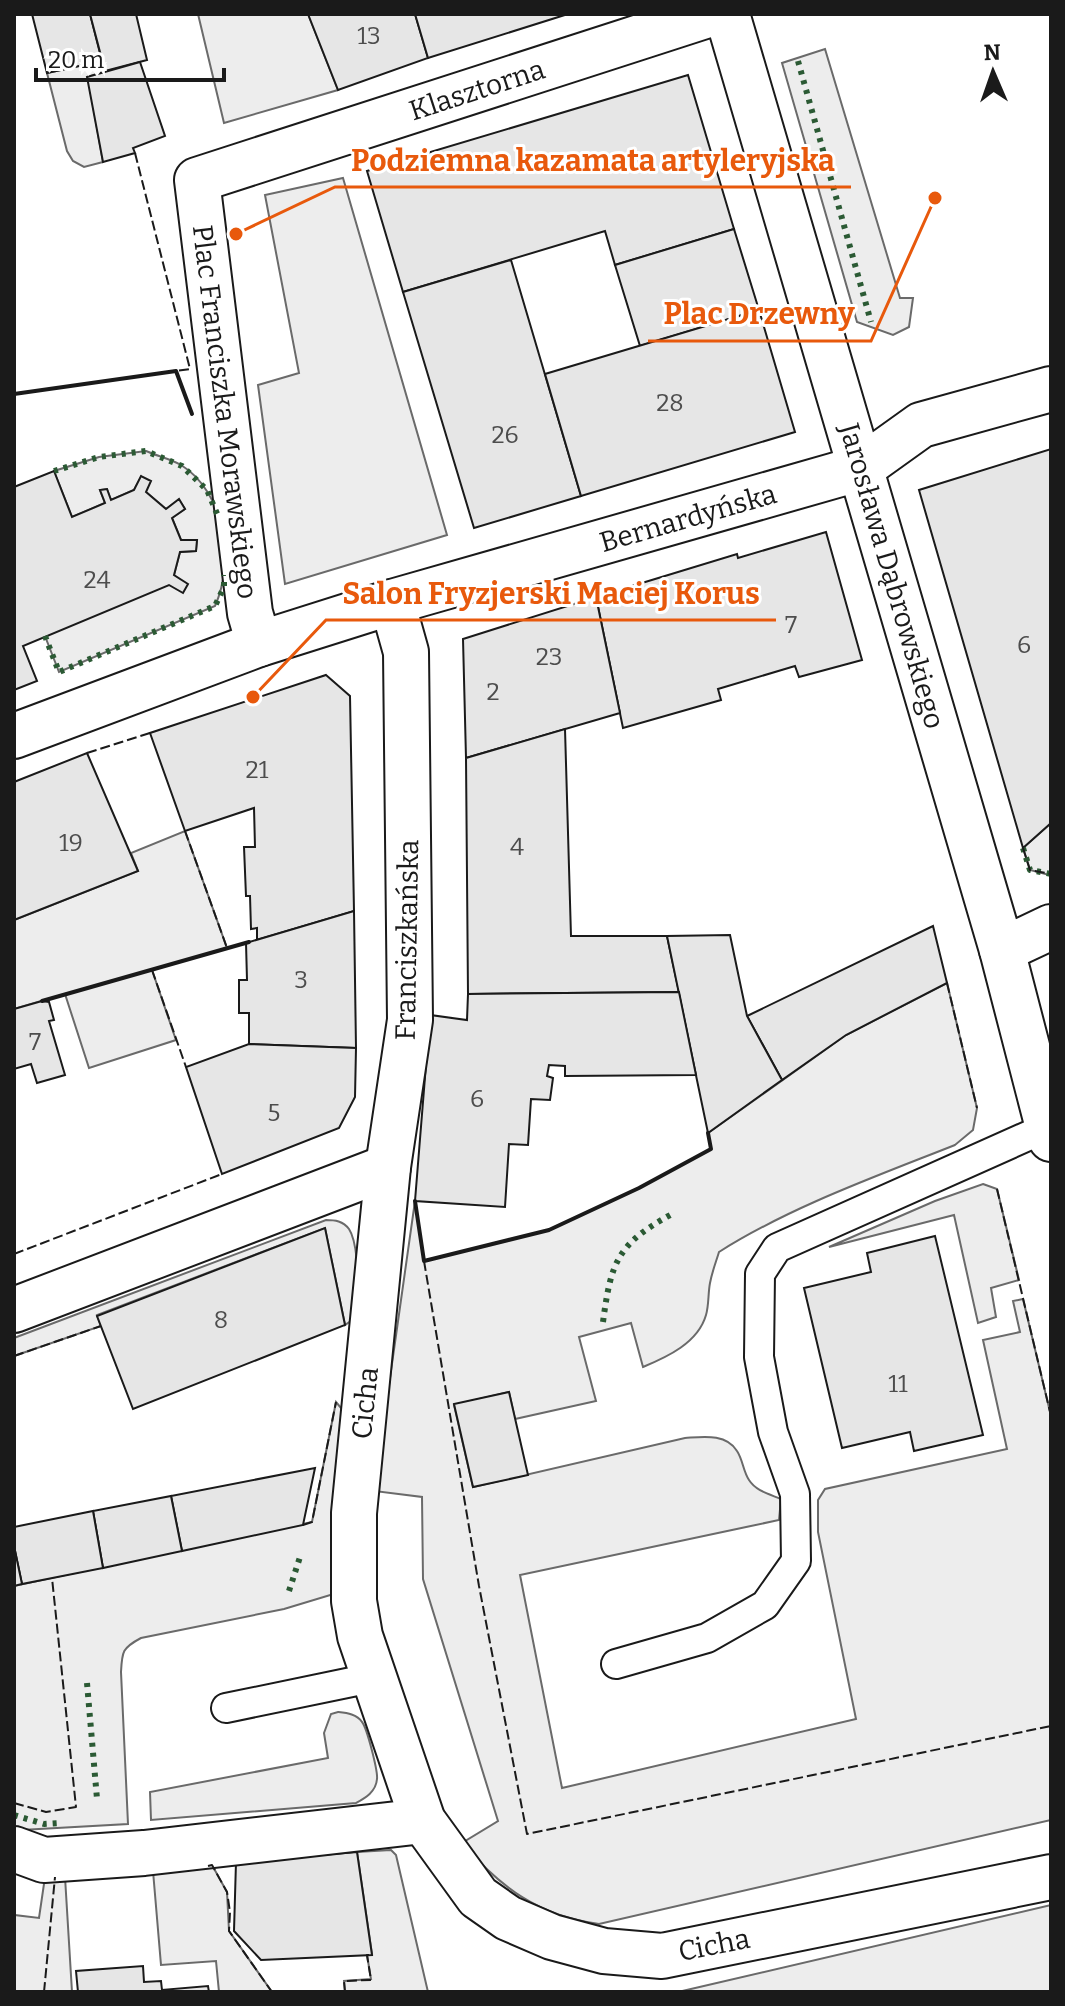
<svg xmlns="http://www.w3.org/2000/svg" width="1065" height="2006" font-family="Bitter,serif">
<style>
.green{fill:#ededed;stroke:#6a6a6a;stroke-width:2}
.building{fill:#e6e6e6;stroke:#1a1a1a;stroke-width:2}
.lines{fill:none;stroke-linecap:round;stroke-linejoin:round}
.service-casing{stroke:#1a1a1a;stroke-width:32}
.minor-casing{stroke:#1a1a1a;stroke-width:48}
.tertiary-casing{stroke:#1a1a1a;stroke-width:48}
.service{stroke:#fff;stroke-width:28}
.minor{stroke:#fff;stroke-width:44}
.tertiary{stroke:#fff;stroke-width:44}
.hedge{stroke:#2b5a34;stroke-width:6;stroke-dasharray:4 6;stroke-linecap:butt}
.fence{stroke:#1a1a1a;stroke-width:2;stroke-dasharray:10 4;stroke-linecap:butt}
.wall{stroke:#1a1a1a;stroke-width:4}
.labels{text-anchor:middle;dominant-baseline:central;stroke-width:6;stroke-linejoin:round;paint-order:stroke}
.number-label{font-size:24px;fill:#4d4d4d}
.street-label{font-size:28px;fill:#1a1a1a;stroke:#fff}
.leader{fill:none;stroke:#e8590c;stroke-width:3}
.callout-dot{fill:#e8590c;stroke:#fff;stroke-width:3}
.callout-label{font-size:30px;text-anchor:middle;font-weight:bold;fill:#e8590c;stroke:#fff;stroke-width:6;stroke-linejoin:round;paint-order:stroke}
</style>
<rect width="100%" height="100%" fill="#fff"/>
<g class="green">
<path d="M198 14H308L338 90 224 123Z"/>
<path d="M825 49 900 298H913L909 327 893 335 857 322 782 63Z"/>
<path d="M102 61 105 71 88 77 103 162 84 167 73 161 67 151 47 73Z"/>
<path d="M343 178 447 535 285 584 258 385 299 373 265 195Z"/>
<path d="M146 451C157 456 171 459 181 465 225 492 235 562 215 606L59 672 45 636 174 575 180 552 196 551 197 540H181L172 518 185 509 179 500 166 509 146 492 141 477 134 490 111 500 107 489 100 490 105 503 72 517 54 471 99 457Z"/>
<path d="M1051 823V874L1049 875 1030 870 1023 848Z"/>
<path d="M185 831 227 948 152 970 176 1040 89 1068 65 994 14 1009V920L138 871 131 853Z"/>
<path d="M947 983 977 1108 973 1130 955 1145C877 1176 790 1207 719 1252 716 1262 712 1272 710 1283 708 1293 709 1305 706 1315 698 1343 667 1357 643 1367L631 1323 579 1337 596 1401 515 1419 509 1392 454 1405 473 1487 685 1438C702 1437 726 1433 737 1451 743 1460 743 1471 749 1480 756 1491 769 1494 781 1499L779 1520 520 1575 562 1788 856 1719 818 1532V1500L825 1489 1007 1449 983 1340 1020 1332 1013 1301 1023 1299 1051 1416V1820L599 1924C539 1916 501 1888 462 1843L498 1821 423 1579 422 1497 374 1491 415 1201 424 1261 549 1230 639 1188 711 1149 708 1133 846 1035Z"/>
<path d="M983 1184 997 1189 1019 1280 991 1288 996 1317 978 1323 954 1215 829 1247 935 1201Z"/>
<path d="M326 1220C335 1220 343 1221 349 1229 359 1244 358 1289 359 1309L355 1318 345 1325 325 1228 97 1315 101 1326 14 1356V1338Z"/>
<path d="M336 1402 347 1415 337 1593 284 1609 141 1638C122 1648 122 1652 121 1672L128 1824 21 1830 14 1828V1586L312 1522Z"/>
<path d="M338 1712C347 1713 357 1714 362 1722 367 1728 378 1771 377 1779 376 1792 365 1798 356 1803L151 1820 150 1792 328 1758 324 1733 331 1714Z"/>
<path d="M391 1850 396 1855 428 1992H345L344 1981 371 1979 367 1955 372 1954 357 1852Z"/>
<path d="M212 1865 227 1892 229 1931 272 1992H219L216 1961 161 1965 153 1871Z"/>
<path d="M45 1877H65L72 1992H14V1915L39 1918Z"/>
<path d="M1051 1905V1992H678Z"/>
</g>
<g class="building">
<path d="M32 14H90L102 61 47 73Z"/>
<path d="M90 14H136L147 60 105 71Z"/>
<path d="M308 14H415L428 58 338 90Z"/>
<path d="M415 14H568L428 58Z"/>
<path d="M140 62 165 136 133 148 135 153 103 162 87 77Z"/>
<path d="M688 75 734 229 615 265 605 231 403 292 367 171Z"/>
<path d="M734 229 759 310 640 346 615 265Z"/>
<path d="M511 260 581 496 474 528 403 292Z"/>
<path d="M759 310 795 432 581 496 545 374Z"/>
<path d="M1051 449V823L1023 848 919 490Z"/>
<path d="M54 471 72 517 105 503 100 490 107 489 111 500 134 490 141 476 151 481 146 492 166 509 179 499 185 509 172 518 181 540H197L196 551 180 552 174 575 188 584 183 593 169 585 23 646 37 681 14 690V487Z"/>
<path d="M826 532 862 660 799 677 795 666 718 689 721 700 623 728 596 597 737 554 738 558Z"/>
<path d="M596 597 620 713 466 758 463 639Z"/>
<path d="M326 675 350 696 354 911 257 940V928L251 929 250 896H246L244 847H255L254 808 185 831 150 733Z"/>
<path d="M565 729 571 936H667L679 992 468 994 466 758Z"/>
<path d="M87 753 138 871 14 920V782Z"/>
<path d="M354 911 356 1048 249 1044V1013H239V980H247L246 943Z"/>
<path d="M933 926 947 983 846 1035 782 1080 747 1016Z"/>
<path d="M730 935 747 1016 782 1080 708 1133 667 936Z"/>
<path d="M679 992 696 1075 565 1076V1066L549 1065 547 1076 553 1078 550 1100 531 1099 528 1145 509 1144 505 1207 415 1201 430 1015 467 1020 468 994Z"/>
<path d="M42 1001 49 1002 54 1020 49 1021 65 1075 37 1083 31 1064 14 1069V1009Z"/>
<path d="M249 1044 356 1048 355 1097 339 1128 222 1174 186 1067Z"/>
<path d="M325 1228 345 1325 133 1409 97 1316Z"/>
<path d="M935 1236 983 1435 914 1451 910 1432 842 1448 804 1288 871 1272 867 1253Z"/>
<path d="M509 1392 528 1475 473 1487 454 1404Z"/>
<path d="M315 1468 303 1525 182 1551 171 1496Z"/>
<path d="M171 1496 182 1551 103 1568 93 1511Z"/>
<path d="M93 1511 103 1568 22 1584 14 1546V1527Z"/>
<path d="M14 1546 22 1584 14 1586Z"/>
<path d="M357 1852 372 1955 261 1960 234 1931 236 1862Z"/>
<path d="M143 1966 144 1982 161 1981 162 1990 208 1986 209 1992H78L76 1971Z"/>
</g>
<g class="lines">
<g class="service-casing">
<g id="service">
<path d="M616 1664 707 1638 765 1605 796 1561 795 1494 773 1432 759 1357 760 1274 777 1248 1048 1127"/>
<path d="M226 1708 376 1677"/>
</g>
</g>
<g class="minor-casing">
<g id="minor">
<path d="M392 602 406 652 410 1020 388 1167 354 1513V1601L360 1636 423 1821 478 1897 508 1918 552 1937 604 1951 662 1956 1051 1877"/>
<path d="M259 644 250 613 197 180 711 14"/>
<path d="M14 736 259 644 392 602 861 468"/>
<path d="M1002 950 1051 927"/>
<path d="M14 1310 388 1167"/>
<path d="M14 1849 44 1860 144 1853 423 1821"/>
</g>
</g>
<g class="tertiary-casing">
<g id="tertiary">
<path d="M727 14 1002 950 1051 1139"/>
<path d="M861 468 921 425 1051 389"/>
</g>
</g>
<use href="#service" class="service"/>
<use href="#minor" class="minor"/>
<use href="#tertiary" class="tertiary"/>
<g class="hedge">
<path d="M798 61 871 322"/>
<path d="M54 471 99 457 146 451 182 466 207 490 218 516"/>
<path d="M45 636 59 672 215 606 224 587V575"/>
<path d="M1023 848 1030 870 1051 874"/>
<path d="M603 1322C611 1262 617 1244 672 1214"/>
<path d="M289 1591 300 1557"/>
<path d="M87 1683 97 1799"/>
<path d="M14 1815 44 1824 60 1823"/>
</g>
<g class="fence">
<path d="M135 153 190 369 176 371"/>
<path d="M87 753 150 733"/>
<path d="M185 831 227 948"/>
<path d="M1023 848 1030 870 1051 874"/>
<path d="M152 970 186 1067"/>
<path d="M947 983 977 1108"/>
<path d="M997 1189 1051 1416"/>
<path d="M14 1254 222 1174"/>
<path d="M424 1261 479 1586 527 1834 1051 1726"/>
<path d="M14 1356 101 1326"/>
<path d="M303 1525 312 1522 336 1402"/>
<path d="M14 1803 46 1812 76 1807 52 1578"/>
<path d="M208 1866 212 1865 227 1892 230 1912 229 1931 272 1992"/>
<path d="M44 1992 55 1877"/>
<path d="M345 1992 344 1981 371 1980 367 1955H369"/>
</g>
<g class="wall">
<path d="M14 394 176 371 192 414"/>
<path d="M42 1001 249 942"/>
<path d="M415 1201 424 1261 549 1230 639 1188 711 1149 708 1133"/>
</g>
</g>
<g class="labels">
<g class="number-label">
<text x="369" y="36">13</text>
<text x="670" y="403">28</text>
<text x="505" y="435">26</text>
<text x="97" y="580">24</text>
<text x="791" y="625">7</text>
<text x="1024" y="645">6</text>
<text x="549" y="657">23</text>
<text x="493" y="692">2</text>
<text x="257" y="770">21</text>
<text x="71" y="843">19</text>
<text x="517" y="847">4</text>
<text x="301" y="980">3</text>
<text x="35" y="1042">7</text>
<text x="477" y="1099">6</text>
<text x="274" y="1113">5</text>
<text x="221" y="1320">8</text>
<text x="898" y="1384">11</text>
</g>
<g class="street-label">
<text transform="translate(477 90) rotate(-18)">Klasztorna</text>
<text transform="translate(225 412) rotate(83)">Plac Franciszka Morawskiego</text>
<text transform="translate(688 518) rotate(-16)">Bernardyńska</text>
<text transform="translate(892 576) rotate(74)">Jarosława Dąbrowskiego</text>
<text transform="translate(407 940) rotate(-89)">Franciszkańska</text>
<text transform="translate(365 1403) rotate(-84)">Cicha</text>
<text transform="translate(714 1945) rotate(-11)">Cicha</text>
</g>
</g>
<path class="leader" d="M236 234L335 187H851M935 198L871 341H648M253 697L326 620H776"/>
<g class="callout-dot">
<circle cx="236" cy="234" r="8"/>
<circle cx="935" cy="198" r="8"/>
<circle cx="253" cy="697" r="8"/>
</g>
<g class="callout-label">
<text x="593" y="171">Podziemna kazamata artyleryjska</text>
<text x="759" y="324">Plac Drzewny</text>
<text x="551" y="604">Salon Fryzjerski Maciej Korus</text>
</g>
<rect width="1065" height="2006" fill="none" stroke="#1a1a1a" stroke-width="32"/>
<g transform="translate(993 72) rotate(358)" stroke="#ffffff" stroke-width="6" paint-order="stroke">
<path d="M0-6L14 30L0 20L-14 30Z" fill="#1a1a1a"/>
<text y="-12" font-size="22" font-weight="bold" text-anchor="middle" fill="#1a1a1a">N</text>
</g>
<path d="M36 68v12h188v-12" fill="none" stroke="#1a1a1a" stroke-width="4"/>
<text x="48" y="68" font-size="24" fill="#1a1a1a" stroke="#ffffff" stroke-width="6" paint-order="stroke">20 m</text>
</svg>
